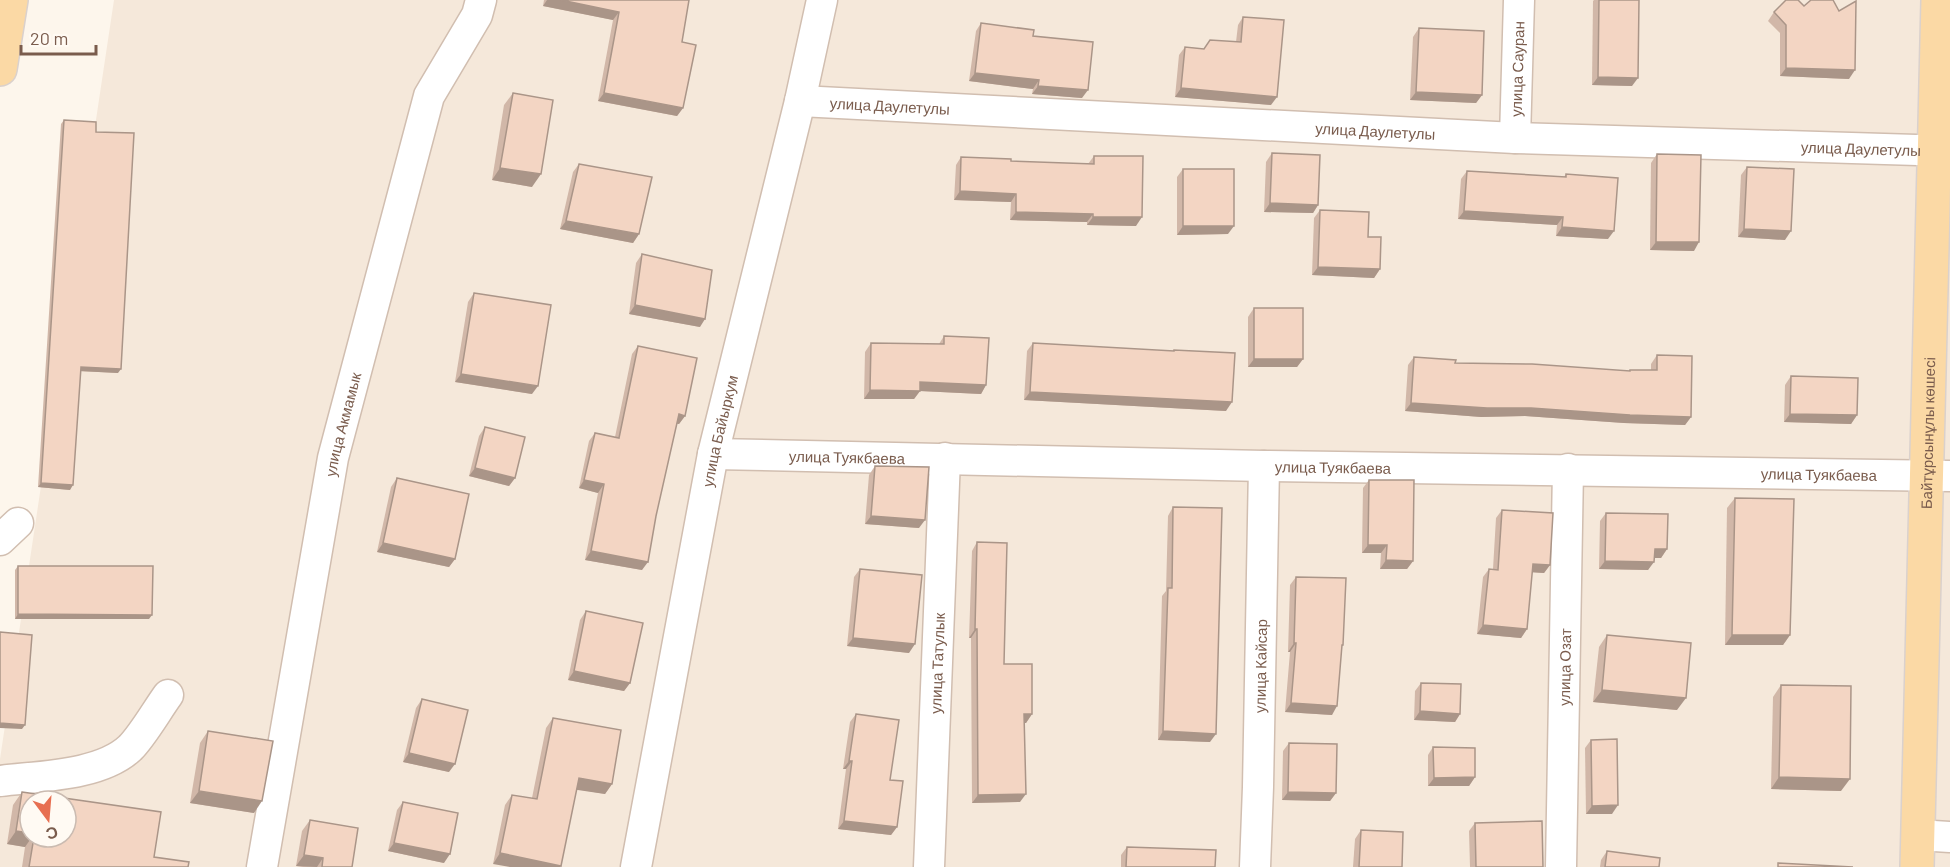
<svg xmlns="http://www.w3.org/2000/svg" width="1950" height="867" font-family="Barlow,sans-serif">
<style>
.residential{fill:#f5e8da;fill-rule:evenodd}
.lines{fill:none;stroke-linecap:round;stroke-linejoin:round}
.minor-casing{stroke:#d1beb0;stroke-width:33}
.major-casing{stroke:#dad1cd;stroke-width:36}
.minor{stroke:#fff;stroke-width:30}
.major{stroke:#fbd9a5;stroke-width:33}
.wall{fill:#d1b7a8;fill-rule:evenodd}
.shaded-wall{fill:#aa9588}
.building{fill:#f3d5c3;stroke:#aa9588;stroke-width:1.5}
.labels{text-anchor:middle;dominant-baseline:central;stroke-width:4.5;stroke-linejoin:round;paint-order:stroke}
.street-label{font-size:15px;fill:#7a5c4d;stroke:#fffaf3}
</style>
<rect width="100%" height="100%" fill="#fdf6ec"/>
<path class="residential" d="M114 0H1950V867H0V759ZM30 801H66V837H30Z"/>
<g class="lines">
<g class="minor-casing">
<g id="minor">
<path id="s1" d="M800 101 1515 138 1950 151"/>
<path id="s2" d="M1515 138 1519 0"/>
<path id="s3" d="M713 454 1264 466 1950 476"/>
<path d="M0 540 18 523"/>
<path d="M0 781C39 776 100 776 130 748 143 735 157 710 168 695"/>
<path d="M1918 835 1950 837"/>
<path id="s4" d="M262 867 333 458 429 96 477 15 481 0"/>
<path id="s5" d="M636 867 713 454 800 101 822 0"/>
<path id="s6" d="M929 867 945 458"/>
<path id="s7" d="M1255 867 1258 787 1264 466"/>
<path id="s8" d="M1561 867 1568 469"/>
</g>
</g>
<g class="major-casing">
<g id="major">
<path d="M0 69 11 0"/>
<path id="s9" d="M1917 867 1938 0"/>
</g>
</g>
<use href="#minor" class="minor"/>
<use href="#major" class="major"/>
</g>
<g class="wall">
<path d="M544 0H689L682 42 683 108 677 116 598 101 613 20 543 6Z"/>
<path d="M1594 0H1639L1632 86 1592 85 1593 1Z"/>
<path d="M1774 12 1849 79 1780 76V33L1768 21Z"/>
<path d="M1243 17 1271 105 1175 97 1179 55 1185 47 1204 49 1236 42 1238 25Z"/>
<path d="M981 23 1082 98 1032 94 1033 89 969 81 976 31Z"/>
<path d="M1419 28 1482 95 1476 103 1410 100 1413 37Z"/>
<path d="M513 93 532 187 492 180 504 105Z"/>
<path d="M64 120 96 132 118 373 80 371 70 490 38 487 61 124Z"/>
<path d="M1272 153 1318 205 1313 213 1264 212 1266 162Z"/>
<path d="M1657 154 1694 251 1650 250 1651 163Z"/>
<path d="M1094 156 1136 226 1087 225V222L1010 220 1011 202 954 200 956 165 961 157 1011 161 1088 164Z"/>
<path d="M579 164 639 234 633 243 560 229 573 172Z"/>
<path d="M1747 167 1785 240 1738 237 1741 175Z"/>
<path d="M1183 169 1228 234 1177 235V177Z"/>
<path d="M1467 171 1564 177 1566 174 1608 239 1556 236 1557 225 1458 219 1461 179Z"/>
<path d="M1320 210 1368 237 1380 269 1374 278 1312 275 1314 218Z"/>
<path d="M642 254 700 327 629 314 636 263Z"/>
<path d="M474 293 532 394 455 382 468 302Z"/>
<path d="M1254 308 1303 359 1297 367H1248V317Z"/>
<path d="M944 336 986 385 981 394 920 391 914 399H864L865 352 871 343 939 344Z"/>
<path d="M1033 343 1173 351 1174 350 1226 411 1024 400 1027 351Z"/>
<path d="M638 346 685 416 679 424 677 423 642 570 585 560 598 493 579 488 589 441 595 433 615 437 632 354Z"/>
<path d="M1657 355 1691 417 1685 425 1624 423 1525 416 1481 417 1405 411 1408 365 1414 357 1455 363 1629 371 1630 370H1651V364Z"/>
<path d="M1791 376 1857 415 1851 424 1784 422 1785 385Z"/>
<path d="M485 427 515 478 509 486 469 476 479 436Z"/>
<path d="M875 466 919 528 865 524 869 475Z"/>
<path d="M397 478 455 559 449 567 377 552 391 487Z"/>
<path d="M1369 480 1413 561 1407 569H1380L1381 553H1362L1363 488Z"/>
<path d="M1735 498 1790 635 1783 645H1725L1727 508Z"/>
<path d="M1173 507 1210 742 1158 740 1162 596 1166 591 1168 516Z"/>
<path d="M1502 510 1550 565 1544 573 1532 572 1527 629 1521 638 1477 634 1483 577 1489 569H1493L1496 518Z"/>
<path d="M1606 513 1667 549 1661 558H1654L1648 570 1599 569 1600 521Z"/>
<path d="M977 542 1004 664 1032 714 1026 723H1024L1020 802 972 803 971 638H969L972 551Z"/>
<path d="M18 566 149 619H15V570Z"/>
<path d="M860 569 909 653 847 646 854 577Z"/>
<path d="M1296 577 1343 645 1341 647 1332 715 1285 712 1290 652H1288L1290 585Z"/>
<path d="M586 611 630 683 624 691 568 680 580 620Z"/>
<path d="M1607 635 1677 710 1593 702 1599 647Z"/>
<path d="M1421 683 1460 714 1455 722 1414 720 1415 691Z"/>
<path d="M1781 685 1841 791 1771 789 1773 697Z"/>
<path d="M422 699 449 772 403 762 416 708Z"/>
<path d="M856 714 890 780 897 827 891 835 838 829 846 769H843L850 722Z"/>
<path d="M553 718 612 784 605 794 576 789 493 864 505 805 512 795 532 798 546 728Z"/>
<path d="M208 731 254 813 190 803 200 743Z"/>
<path d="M1591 740 1612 814H1586L1585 748Z"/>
<path d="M1289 743 1336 793 1330 801 1282 800 1283 751Z"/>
<path d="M1433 747 1475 777 1469 786H1428V755Z"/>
<path d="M22 792 161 812 154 857 189 862 188 867H22L25 847 7 844 13 805ZM30 801H66V837H30Z"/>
<path d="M403 802 444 863 388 851 397 810Z"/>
<path d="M310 820 352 867H303L296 866 302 831Z"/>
<path d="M1475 823 1543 867H1470L1469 831Z"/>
<path d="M1361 830 1402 867H1353L1355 839Z"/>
<path d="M1127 847 1215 867H1121V855Z"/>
<path d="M1607 851 1659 867H1600L1601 860Z"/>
</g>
<g class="shaded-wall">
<path d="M547 0H561L619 12 613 20 543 6Z"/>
<path d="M1786 68 1855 70 1849 79 1780 76Z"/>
<path d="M975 73 1039 80 1033 89 969 81Z"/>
<path d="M1598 77 1638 78 1632 86 1592 85Z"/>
<path d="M1038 86 1088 90 1082 98 1032 94Z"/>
<path d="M1181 88 1277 97 1271 105 1175 97Z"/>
<path d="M1416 92 1482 95 1476 103 1410 100Z"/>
<path d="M604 93 683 108 677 116 598 101Z"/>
<path d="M500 168 541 174 532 187 492 180Z"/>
<path d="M960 191 1016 194 1011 202 954 200Z"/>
<path d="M1270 203 1318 205 1313 213 1264 212Z"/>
<path d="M1464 211 1563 217 1557 225 1458 219Z"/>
<path d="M1016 212 1093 214 1087 222 1010 220Z"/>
<path d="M1093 217H1142L1136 226 1087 225Z"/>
<path d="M566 221 639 234 633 243 560 229Z"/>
<path d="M1183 226H1234L1228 234 1177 235Z"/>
<path d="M1562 227 1614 231 1608 239 1556 236Z"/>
<path d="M1744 229 1791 231 1785 240 1738 237Z"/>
<path d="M1656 242H1699L1694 251 1650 250Z"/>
<path d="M1318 267 1380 269 1374 278 1312 275Z"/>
<path d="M635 305 705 319 700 327 629 314Z"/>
<path d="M1254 359H1303L1297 367H1248Z"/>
<path d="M81 367 121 369 118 373 78 371Z"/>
<path d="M461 374 538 386 532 394 455 382Z"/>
<path d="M920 382 986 385 981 394 920 391 914 399H864L870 390Z"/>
<path d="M1030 392 1232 402 1226 411 1024 400Z"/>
<path d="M1411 403 1531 408 1691 417 1685 425 1624 423 1525 416 1481 417 1405 411Z"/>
<path d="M679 414 685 416 679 424 673 423Z"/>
<path d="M1790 414 1857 415 1851 424 1784 422Z"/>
<path d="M475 468 515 478 509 486 469 476Z"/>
<path d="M584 480 604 484 598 493 579 488Z"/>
<path d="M41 483 73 485 70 490 38 487Z"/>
<path d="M871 516 925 520 919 528 865 524Z"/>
<path d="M383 543 455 559 449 567 377 552Z"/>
<path d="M1368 545H1387L1381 553H1362Z"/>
<path d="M1655 549H1667L1661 558H1649Z"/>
<path d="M591 551 648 562 642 570 585 560Z"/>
<path d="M1386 560 1413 561 1407 569H1380Z"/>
<path d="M1605 561 1654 562 1648 570 1599 569Z"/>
<path d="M1533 564 1550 565 1544 573 1527 572Z"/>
<path d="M18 614 152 615 149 619H15Z"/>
<path d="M1483 625 1527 629 1521 638 1477 634Z"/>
<path d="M975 629H977L971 638H969Z"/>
<path d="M1732 635H1790L1783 645H1725Z"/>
<path d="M853 638 915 644 909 653 847 646Z"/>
<path d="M1294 643H1296L1290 652H1288Z"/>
<path d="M574 671 630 683 624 691 568 680Z"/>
<path d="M1602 690 1686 698 1677 710 1593 702Z"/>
<path d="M1291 703 1337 706 1332 715 1285 712Z"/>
<path d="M1420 711 1460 714 1455 722 1414 720Z"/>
<path d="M1024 714H1032L1026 723H1018Z"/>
<path d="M0 723 25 725 22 729 0 728Z"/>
<path d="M1163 731 1216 734 1210 742 1158 740Z"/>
<path d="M409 753 455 764 449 772 403 762Z"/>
<path d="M849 761H852L846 769H843Z"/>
<path d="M1475 777 1469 786H1428L1434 778Z"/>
<path d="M1779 777 1850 779 1841 791 1771 789Z"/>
<path d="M579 778 612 784 605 794 571 789Z"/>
<path d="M199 791 262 801 254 813 190 803Z"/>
<path d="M1288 792 1336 793 1330 801 1282 800Z"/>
<path d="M1026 794 1020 802 972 803 978 795Z"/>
<path d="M1618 805 1612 814H1586L1592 806Z"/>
<path d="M844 821 897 827 891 835 838 829Z"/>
<path d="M16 831 30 833V837H32L25 847 7 844Z"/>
<path d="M394 843 450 854 444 863 388 851Z"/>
<path d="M500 853 561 866 560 867H510L493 864Z"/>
<path d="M304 855 323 858 317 867 296 866Z"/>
</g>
<g class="building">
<path d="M561 0H689L682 42 696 45 683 108 604 93 619 12Z"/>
<path d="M1599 0H1639L1638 78 1598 77Z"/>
<path d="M1786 0H1798L1804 6 1811 0H1833L1839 11 1856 1 1855 70 1786 68V25L1774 12Z"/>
<path d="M1243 17 1284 20 1277 97 1181 88 1185 47 1204 49 1210 40 1241 42Z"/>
<path d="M981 23 1034 30 1033 36 1093 42 1088 90 1038 86 1039 80 975 73Z"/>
<path d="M1419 28 1484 31 1482 95 1416 92Z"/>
<path d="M513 93 553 100 541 174 500 168Z"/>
<path d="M64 120 96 122V132L134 133 121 369 81 367 73 485 41 483Z"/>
<path d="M1272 153 1320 155 1318 205 1270 203Z"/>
<path d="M1657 154 1701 155 1699 242H1656Z"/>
<path d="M1094 156H1143L1142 217H1093V214L1016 212V194L960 191 961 157 1011 159V161L1094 164Z"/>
<path d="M579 164 652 177 639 234 566 221Z"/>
<path d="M1747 167 1794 169 1791 231 1744 229Z"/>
<rect x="1183" y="169" width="51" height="57"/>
<path d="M1467 171 1566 177V174L1618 178 1614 231 1562 227 1563 217 1464 211Z"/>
<path d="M1320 210 1369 212 1368 237H1381L1380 269 1318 267Z"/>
<path d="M642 254 712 270 705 319 635 305Z"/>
<path d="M474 293 551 305 538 386 461 374Z"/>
<rect x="1254" y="308" width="49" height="51"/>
<path d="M944 336 989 338 986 385 920 382V391L870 390 871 343 944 344Z"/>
<path d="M1033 343 1174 351V350L1235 353 1232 402 1030 392Z"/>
<path d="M638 346 697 358 685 416 679 414 656 516 648 562 591 551 604 484 584 480 595 433 619 438Z"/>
<path d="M1657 355 1692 356 1691 417 1630 415 1531 408H1487L1411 403 1414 357 1456 360 1455 363 1532 364 1630 371V370H1657Z"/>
<path d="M1791 376 1858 378 1857 415 1790 414Z"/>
<path d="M485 427 525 437 515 478 475 468Z"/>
<path d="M875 466 929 467 925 520 871 516Z"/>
<path d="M397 478 469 494 455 559 383 543Z"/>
<path d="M1369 480H1414L1413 561 1386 560 1387 545H1368Z"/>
<path d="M1735 498 1794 499 1790 635H1732Z"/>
<path d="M1173 507 1222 508 1216 734 1163 731 1168 588H1172Z"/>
<path d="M1502 510 1553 513 1550 565 1533 564 1527 629 1483 625 1489 569 1498 570Z"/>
<path d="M1606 513 1668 514 1667 549H1655L1654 562 1605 561Z"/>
<path d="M977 542 1007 543 1004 664H1032V714H1024L1026 794 978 795 977 629H975Z"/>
<path d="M18 566H153L152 615 18 614Z"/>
<path d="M860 569 922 575 915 644 853 638Z"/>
<path d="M1296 577 1346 578 1343 645H1342L1337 706 1291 703 1296 643H1294Z"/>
<path d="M586 611 643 623 630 683 574 671Z"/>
<path d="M0 632 32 635 25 725 0 723Z"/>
<path d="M1607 635 1691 643 1686 698 1602 690Z"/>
<path d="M1421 683 1461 684 1460 714 1420 711Z"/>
<path d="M1781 685 1851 686 1850 779 1779 777Z"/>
<path d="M422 699 468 710 455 764 409 753Z"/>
<path d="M856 714 899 720 890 780 903 781 897 827 844 821 852 761H849Z"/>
<path d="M553 718 621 730 612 784 579 778 561 866 500 853 512 795 537 799Z"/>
<path d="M208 731 273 741 262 801 199 791Z"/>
<path d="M1617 739 1618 805 1592 806 1591 740Z"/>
<path d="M1289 743 1337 744 1336 793 1288 792Z"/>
<path d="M1433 747 1475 748V777L1434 778Z"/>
<path d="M22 792 161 812 154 857 189 862 188 867H29L34 837H66V801H30V833L16 831Z"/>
<path d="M403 802 458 813 450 854 394 843Z"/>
<path d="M310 820 358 828 352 867H322L323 858 304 855Z"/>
<path d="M1542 821 1543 867H1476L1475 823Z"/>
<path d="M1361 830 1403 832 1402 867H1359Z"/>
<path d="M1127 847 1216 850 1215 867H1126Z"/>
<path d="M1607 851 1660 858 1659 867H1605Z"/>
<path d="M1778 863 1853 867H1778Z"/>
</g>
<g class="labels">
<g class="street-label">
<text stroke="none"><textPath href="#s2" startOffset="69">улица Сауран</textPath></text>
<text stroke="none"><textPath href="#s1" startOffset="90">улица Даулетулы</textPath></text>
<text stroke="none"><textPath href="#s1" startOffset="576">улица Даулетулы</textPath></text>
<text stroke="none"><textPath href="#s1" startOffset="1062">улица Даулетулы</textPath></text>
<text stroke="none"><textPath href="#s4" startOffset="450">улица Акмамык</textPath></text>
<text stroke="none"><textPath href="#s5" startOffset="444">улица Байыркум</textPath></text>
<text stroke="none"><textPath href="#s9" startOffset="434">Байтұрсынұлы көшесі</textPath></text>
<text stroke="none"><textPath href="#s3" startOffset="134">улица Туякбаева</textPath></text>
<text stroke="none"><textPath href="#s3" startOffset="620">улица Туякбаева</textPath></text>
<text stroke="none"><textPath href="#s3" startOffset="1106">улица Туякбаева</textPath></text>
<text stroke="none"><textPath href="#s6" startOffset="204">улица Татулык</textPath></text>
<text stroke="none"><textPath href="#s7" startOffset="201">улица Кайсар</textPath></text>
<text stroke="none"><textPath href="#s8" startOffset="200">улица Озат</textPath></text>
</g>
</g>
<g transform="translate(48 819) rotate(164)"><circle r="28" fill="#fffaf3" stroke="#cabbb1" stroke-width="1.5"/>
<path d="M0-4.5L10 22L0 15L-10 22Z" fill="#e76f51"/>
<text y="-9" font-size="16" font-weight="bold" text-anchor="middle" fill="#7a5c4d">С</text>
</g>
<path d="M21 45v9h75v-9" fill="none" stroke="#7a5c4d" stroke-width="3"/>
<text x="30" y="45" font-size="18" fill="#7a5c4d" stroke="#fffaf3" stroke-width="4.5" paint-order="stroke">20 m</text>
</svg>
